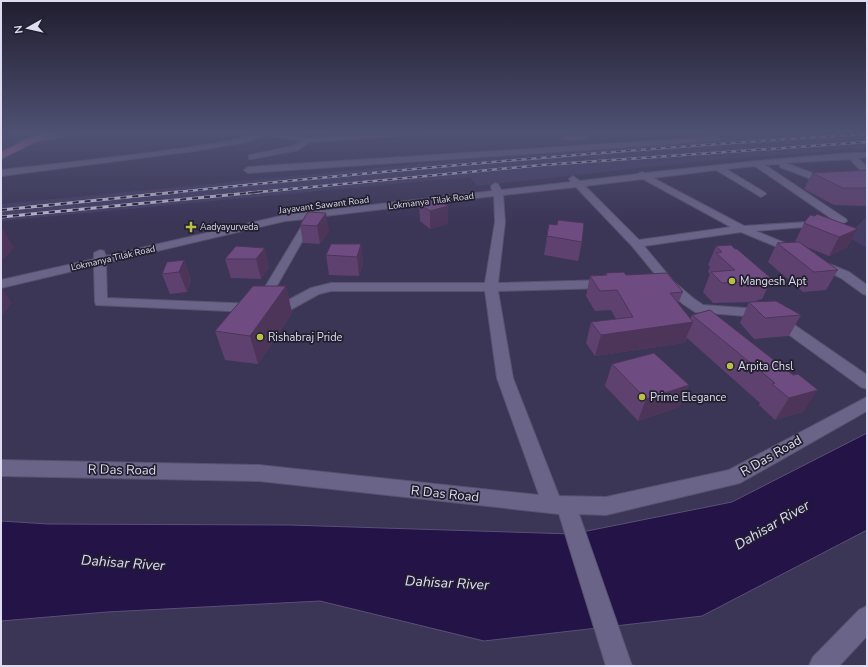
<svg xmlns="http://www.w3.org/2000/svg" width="868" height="667" font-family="'Nunito Sans',sans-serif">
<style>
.built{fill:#453d65}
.water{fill:#231346;stroke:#5b4f79}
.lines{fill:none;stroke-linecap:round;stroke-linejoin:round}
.minor-casing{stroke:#58526d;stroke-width:2}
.major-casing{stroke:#58526d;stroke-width:2}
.minor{fill:#6a6488;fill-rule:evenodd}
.major{fill:#ac6293;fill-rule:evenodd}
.rail-far1-casing{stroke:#bfbcd3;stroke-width:2.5}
.rail-casing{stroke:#bfbcd3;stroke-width:3}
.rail-far1{stroke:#221f2e;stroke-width:1.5;stroke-dasharray:5;stroke-linecap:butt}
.rail{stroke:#221f2e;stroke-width:2;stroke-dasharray:6;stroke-linecap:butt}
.wall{fill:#5f416f}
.shaded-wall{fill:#4d355a}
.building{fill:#6e4c81;stroke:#4d355a}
.poi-dot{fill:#b9c046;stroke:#221f2e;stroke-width:1.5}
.labels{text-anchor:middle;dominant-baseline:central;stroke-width:3.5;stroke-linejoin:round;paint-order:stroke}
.far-street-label{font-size:9px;fill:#dfdcf1;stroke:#221f2e}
.far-poi-label{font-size:9px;fill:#dfdcf1;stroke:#221f2e;text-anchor:start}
.poi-label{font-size:11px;fill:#dfdcf1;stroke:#221f2e;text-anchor:start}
.near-street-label{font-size:13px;fill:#dfdcf1;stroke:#221f2e}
.near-water-label{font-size:14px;font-style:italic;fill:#e0dbfe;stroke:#221f2e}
</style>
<rect width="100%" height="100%" fill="#3b3556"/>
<g class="built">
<path d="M701 132H867V148L712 160 477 186 470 177 1 221V204L458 160 457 158 711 138Z"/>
<path d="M867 216V248L851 239 836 222 856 227Z"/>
</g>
<path class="water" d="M867 433V530L702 616 484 641 320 601 107 612 1 621V521L48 524 289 525 572 534 732 502Z"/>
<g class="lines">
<g class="minor-casing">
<g id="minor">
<path d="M66 132H81L78 134 23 144 19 142 23 140Z"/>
<path d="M260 132H275L308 138 392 132H427L424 134 310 142 298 150 252 159H249V155L293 146 301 141 268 135 243 143 194 151 1 176V170C34 166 249 144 260 132Z"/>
<path d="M578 132H585L589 136C583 140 568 142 562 138L566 136 579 134Z"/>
<path d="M707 132H714L720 139 716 141 248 173 244 170 248 167 711 137Z"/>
<path d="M851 153H867V157L858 158 867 167V175L864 174 850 159 786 163 828 179 867 178V184L827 185 780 167V164L765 165 846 219 847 221 842 224 838 223 755 166 726 169 764 192 766 194 761 197 716 170 653 178 744 226 808 222 809 224 808 226 804 227 756 231 797 248 799 250 797 252H789L741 232 644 246 674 282 693 298 703 305 759 309 780 315 867 375V389L861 387 770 321 758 317 695 312 683 304 664 286H657L655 283 660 280 632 246 576 187 503 195 505 222 498 283 606 280 610 281 612 284 610 287 606 288 498 291 513 378 559 496 606 497 729 470 867 397V411L740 483 606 515 579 514 632 666H606L559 514 259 481 1 476V460L259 465 539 495 497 378 485 291H331L319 294 290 310 273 313 96 305 95 302 94 266 1 288V280L94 259V253L100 250 104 251 106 256 285 215 492 191 491 186 495 183 498 184 501 190 571 182 569 179 573 176 580 181 638 174 642 172 645 173 757 161ZM643 179 731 227 639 240 585 186ZM494 196 495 222 485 283H331L311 288 281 304 266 305 316 217ZM306 219 256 302 257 304 107 298 106 263 285 221Z"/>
<path d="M819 260 849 272 867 285V295L863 294 841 278 815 265 813 263 815 261Z"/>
<path d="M867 606V636L839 666H809L813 657 859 610Z"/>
</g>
</g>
<g class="major-casing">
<path id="major" d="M43 132H55L1 159V152Z"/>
</g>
<use href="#minor" class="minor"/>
<use href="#major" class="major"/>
<g class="rail-far1-casing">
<g id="rail-far1">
<path d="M168 193C401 169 633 148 867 134"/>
<path d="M248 193 542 165 867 142"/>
</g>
</g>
<g class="rail-casing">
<g id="rail">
<path d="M1 210 177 192"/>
<path d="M1 217 259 192"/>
</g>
</g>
<use href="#rail-far1" class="rail-far1"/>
<use href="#rail" class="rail"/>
</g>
<g class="wall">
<path d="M867 170V206L834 205 804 189 812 173Z"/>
<path d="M419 204 448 224 430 229 420 221Z"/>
<path d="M308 212 329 231 320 244 303 243 300 225Z"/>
<path d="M815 216 858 229 847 247 829 256 804 246 838 270 826 290 803 292 768 262 777 243 795 242 804 223Z"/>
<path d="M549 224 582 242 578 261 544 255Z"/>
<path d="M361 244 363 264 359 276 329 275 326 255Z"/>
<path d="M236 246 269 267 261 279 231 278 225 259Z"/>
<path d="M716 246 772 279 762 299 757 300 756 302 713 303 703 292 710 274 708 272 710 267 708 265Z"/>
<path d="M184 260 191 280 187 292 170 294 162 274Z"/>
<path d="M606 273 626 275 683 292 678 304 690 319 692 315 710 310 803 412 775 420 759 405 760 403 687 338 684 343 595 356 586 343 591 322 616 319 611 310 595 311 586 296 590 276 605 275Z"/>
<path d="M286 286 292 313 258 364 225 360 215 331Z"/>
<path d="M749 302 801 315 789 336 754 339 740 323Z"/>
<path d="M612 364 689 385 679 407 638 421 605 386Z"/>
</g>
<g class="shaded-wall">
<path d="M448 206V224L430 229V211Z"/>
<path d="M326 213 329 231 320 244 317 226Z"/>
<path d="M3 229 14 248 1 262V231Z"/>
<path d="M858 229 847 247 829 256 839 237Z"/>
<path d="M361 244 363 264 359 276 357 257Z"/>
<path d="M265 248 269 267 261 279 256 259Z"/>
<path d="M184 260 191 280 187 292 179 272Z"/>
<path d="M286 286 292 313 258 364 250 336Z"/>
<path d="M1 287 12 303 1 317Z"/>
<path d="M693 322 684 343 595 356 601 335Z"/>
<path d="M689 385 679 407 638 421 646 399Z"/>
<path d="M818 390 803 412 775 420 789 398Z"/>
</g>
<g class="building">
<path d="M867 170V188H843L812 173Z"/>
<path d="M437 199 448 206 430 211 419 204Z"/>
<path d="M308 212 326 213 317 226 300 225Z"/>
<path d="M817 214 858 229 839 237 804 223 810 215 815 216Z"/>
<path d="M558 220 584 223 582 242 547 236 549 224 557 225Z"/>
<path d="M799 242 838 270 814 272 777 243Z"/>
<path d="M331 244H361L357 257 326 255Z"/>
<path d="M731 245 735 249H737L772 279 764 280 766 281 722 283 711 272 735 270 716 253 722 252 716 246Z"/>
<path d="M236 246 265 248 256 259H225Z"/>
<path d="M184 260 179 272 162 274 167 262Z"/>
<path d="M624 272 626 275 667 273 683 292 670 293 693 322 601 335 591 322 633 317 617 290 600 291 590 276 607 275 606 273Z"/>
<path d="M253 286H286L250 336 215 331Z"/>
<path d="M776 301 801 315 765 318 749 302Z"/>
<path d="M710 310 793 375 798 374 818 390 789 398 772 384 775 383 692 315Z"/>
<path d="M654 353 689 385 646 399 612 364Z"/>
</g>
<linearGradient id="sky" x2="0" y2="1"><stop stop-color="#201d2f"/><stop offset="0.59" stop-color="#4f5173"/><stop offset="1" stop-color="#4f5173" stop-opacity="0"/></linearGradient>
<rect width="868" height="225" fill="url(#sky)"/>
<g class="poi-dot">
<path d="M189 221h4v4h4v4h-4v4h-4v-4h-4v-4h4z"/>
<circle cx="732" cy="281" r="4"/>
<circle cx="260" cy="337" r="4"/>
<circle cx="730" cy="366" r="4"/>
<circle cx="642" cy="397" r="4"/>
</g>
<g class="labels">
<g class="far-street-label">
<text transform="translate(431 201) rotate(-7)">Lokmanya Tilak Road</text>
<text transform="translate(324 205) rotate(-7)">Jayavant Sawant Road</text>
<text transform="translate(113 258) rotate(-13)">Lokmanya Tilak Road</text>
</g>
<g class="far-poi-label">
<text x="200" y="227">Aadyayurveda</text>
</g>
<g class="poi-label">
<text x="740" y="281">Mangesh Apt</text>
<text x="268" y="337">Rishabraj Pride</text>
<text x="738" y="366">Arpita Chsl</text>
<text x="650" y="397">Prime Elegance</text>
</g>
<g class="near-street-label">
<text transform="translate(771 456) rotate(-30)">R Das Road</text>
<text transform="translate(122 470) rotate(1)">R Das Road</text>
<text transform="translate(445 494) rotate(6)">R Das Road</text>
</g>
<g class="near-water-label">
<text transform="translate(772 525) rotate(-30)">Dahisar River</text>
<text transform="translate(123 563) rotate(4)">Dahisar River</text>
<text transform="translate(447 583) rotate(3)">Dahisar River</text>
</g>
</g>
<rect width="868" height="667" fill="none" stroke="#dfdcf1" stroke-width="4"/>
<g transform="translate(28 28) rotate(262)" stroke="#221f2e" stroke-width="3" paint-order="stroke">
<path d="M0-3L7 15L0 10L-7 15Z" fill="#dfdcf1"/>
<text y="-6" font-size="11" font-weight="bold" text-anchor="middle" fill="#dfdcf1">N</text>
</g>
</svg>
